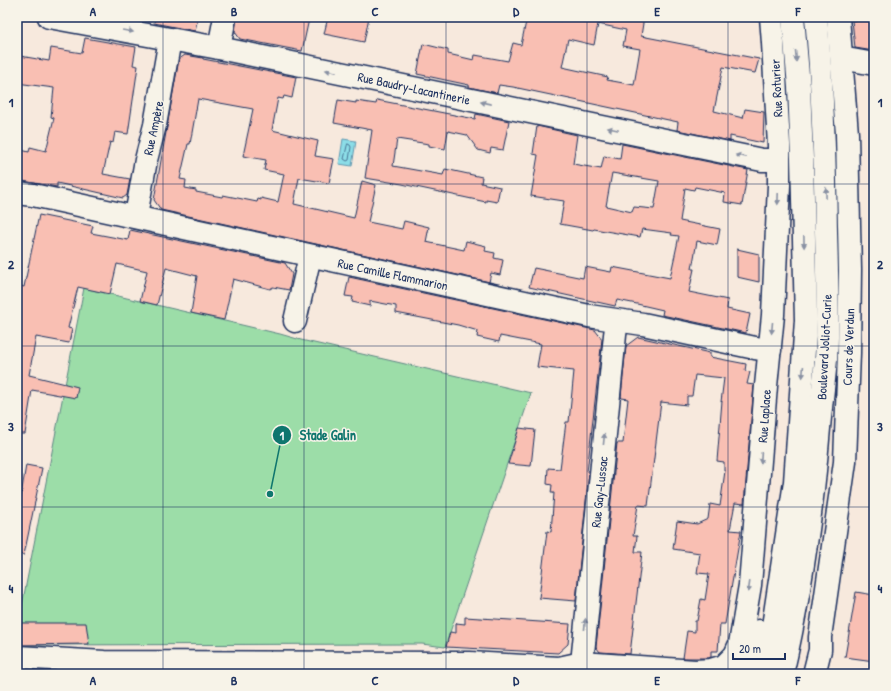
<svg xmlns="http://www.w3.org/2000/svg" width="891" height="691" font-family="'Patrick Hand',sans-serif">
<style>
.green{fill:#9cdda8;stroke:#5c8683}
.water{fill:#8cdde7;stroke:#5f97b0}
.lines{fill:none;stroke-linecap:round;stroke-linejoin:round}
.shore{stroke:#487595;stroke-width:1}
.building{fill:#f9bfb3;stroke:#1b2f5e;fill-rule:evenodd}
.minor-casing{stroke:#1b2f5e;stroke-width:25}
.major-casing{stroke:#1b2f5e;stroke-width:25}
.minor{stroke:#f7f3e8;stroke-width:22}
.major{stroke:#f7f3e8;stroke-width:22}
.oneway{fill:#8991a3}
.grid{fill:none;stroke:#1b2f5e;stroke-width:1;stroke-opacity:0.55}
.labels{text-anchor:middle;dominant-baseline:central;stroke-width:3;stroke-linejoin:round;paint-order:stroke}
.street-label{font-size:13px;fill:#1b2f5e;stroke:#f7f3e8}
.leader{fill:none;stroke:#0f766e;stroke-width:1.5}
.callout-dot{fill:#0f766e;stroke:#f7f3e8;stroke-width:1.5}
.mark-label{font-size:12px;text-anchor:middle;font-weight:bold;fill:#fff}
.callout-label{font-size:14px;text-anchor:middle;font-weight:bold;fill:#0f766e;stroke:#f7f3e8;stroke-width:3;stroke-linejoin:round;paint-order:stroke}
.neatline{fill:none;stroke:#1b2f5e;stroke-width:1.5}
.grid-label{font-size:13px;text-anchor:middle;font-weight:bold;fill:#1b2f5e}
</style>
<rect width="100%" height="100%" fill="#f7e9dd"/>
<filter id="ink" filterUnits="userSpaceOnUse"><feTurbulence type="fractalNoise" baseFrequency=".025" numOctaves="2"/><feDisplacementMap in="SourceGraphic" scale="8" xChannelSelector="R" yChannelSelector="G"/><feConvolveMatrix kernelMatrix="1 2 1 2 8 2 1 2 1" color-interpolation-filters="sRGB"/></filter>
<g filter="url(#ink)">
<path class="green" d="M84 288 280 334 301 340 531 393 445 647 422 644 17 645V631Z"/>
<path class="water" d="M343 139 356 141 352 166 339 164Z"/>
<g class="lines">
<path class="shore" d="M348 144 350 145 351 147 349 160 347 161 344 159 347 146Z"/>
</g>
<g class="building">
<path d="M155 17H198L195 31 154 23Z"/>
<path d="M237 17H300L309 19 302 51 240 39 235 32Z"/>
<path d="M328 17H369L364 42 324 34Z"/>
<path d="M527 17H542L561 21V17H644L641 36 759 59 755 73 723 67 714 111 743 118 745 109 764 112 763 143 730 136V141L677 130 678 122 513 87 499 85 497 93 469 87V85L417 74 423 44 448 50V54L474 60 475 55 508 61 513 43 521 45ZM598 24 626 30 623 46 640 49 634 85 607 80 608 77 562 67 568 39 594 45Z"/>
<path d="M857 17H874V51L855 48 852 20 856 21Z"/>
<path d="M85 38 136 47 133 65 138 66 128 134 115 132 113 143 110 142 103 174 130 179 127 195 123 198 57 183V187L17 180V149L29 152 30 147 46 151 54 118 51 117 54 88 17 83V70L20 56 49 61 51 48 82 53Z"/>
<path d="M185 55 203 58V59L296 77 292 98 284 96 283 99 278 98 272 130 318 141 315 156 334 159 329 183 299 178 294 204 354 218 362 181 376 185 368 222 402 229 404 221 429 227 426 242 464 250 466 241 486 246 485 251 495 253 494 258 503 260 500 275 491 273 489 282 161 210 154 200 179 59ZM198 99 253 109 243 156 266 160 264 170 284 174 278 202 261 198V200L258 199 257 202 223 195 222 197 196 192V190L185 188 186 180 180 179 188 144H190Z"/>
<path d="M338 100 356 103V101L376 104 377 100 475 119 476 114 509 121 503 150 491 148 490 153 478 150 467 135 448 131 445 149 429 146V144L397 139 393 166 443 175 445 169 482 177 481 183 500 187 497 202 486 200V202L402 184 365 178 372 130 334 123Z"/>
<path d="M537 126 577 135 573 164 601 169 604 156 620 159 622 144 748 170 742 205 724 202 725 193 695 187 694 190 685 188 680 221 720 229 717 245 697 241 692 269H694L689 292 728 300 727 309 750 314 746 333 662 315 663 310 637 304 617 300 615 306 529 287 534 268 583 278 585 267 611 272 612 267 670 278 679 236 671 235 672 233 642 229 640 237 594 229 593 230 560 224 564 201 531 196 538 155 533 154ZM612 173 659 181 654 209 634 207 632 212 606 206Z"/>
<path d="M39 215 93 226 91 233 128 240 130 230 285 263 292 274 289 290 273 287 270 289 233 279 224 320 191 313 197 276 166 268 157 305 140 301 147 271 117 264 110 294 78 287 68 328 72 329 69 343 36 337 29 375 78 387 76 398 32 390 25 434H17V285L24 287Z"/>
<path d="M737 249 759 254V282L737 277Z"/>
<path d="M349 277 595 330 602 339 587 472H589L576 601 539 598 547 531 551 532 554 493H551L552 485 547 484 548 468 560 469 566 422H569L574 371 537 367 541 344 500 336 499 342 477 337 478 331 458 325 396 313V306L370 301V306L352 302 353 297 345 296Z"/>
<path d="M638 337 710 353V357L746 364 745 371 750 372 747 384 754 385 744 504 735 503 730 530 741 531 725 624H720L718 651H711V657L709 658H683L687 631 695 632V621H697L701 599 705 600 709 574 697 573 700 553 673 549 677 521 697 524 708 519 710 504 720 506 725 471H724V462L717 461 722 401 721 402 724 378 695 375 692 396H687V405L661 402 648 506 638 505 633 536H637L635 552H642L630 654 600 652 596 647 617 443H623L628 399 622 398 621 397 626 346Z"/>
<path d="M519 428 535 430 531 466 508 464Z"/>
<path d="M26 465 42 468 24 555 17 554V507L19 508Z"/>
<path d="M856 592 874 595V661L845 657Z"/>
<path d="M465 617 570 624 568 644 558 653 446 647 450 632 456 633V623L465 624Z"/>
<path d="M17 623H86L89 644 17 645Z"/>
</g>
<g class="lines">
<g class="minor-casing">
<g id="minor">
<path d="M49 17 219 48 762 160H779"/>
<path d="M219 48 225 17"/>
<path d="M842 61 852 60 874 64"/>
<path d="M17 193 33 195 589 316 643 324 755 348 770 350"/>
<path d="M136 216 146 160 155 125 170 39"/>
<path d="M295 321 310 256"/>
<path d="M17 657 104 662 470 663 559 668 582 663 695 671 711 670 724 666 735 655 740 644 750 585 766 386 773 315 779 185V145L773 43 771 17"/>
<path d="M582 663 615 335 617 321"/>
<path d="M814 674 820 650V637L845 462 849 353 850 270 847 134 838 17"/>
</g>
</g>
<g class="major-casing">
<g id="major">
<path d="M740 674C750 661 755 648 759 631"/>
<path d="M763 674 772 633 795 482 806 320 802 158 799 87 793 17"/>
<path d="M782 674C801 593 812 511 819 428 821 405 824 382 826 359 829 317 827 274 826 232 825 160 823 89 816 17"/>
</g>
</g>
<use href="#minor" class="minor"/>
<use href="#major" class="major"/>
</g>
<defs><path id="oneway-solid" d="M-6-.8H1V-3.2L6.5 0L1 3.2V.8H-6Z"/></defs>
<g class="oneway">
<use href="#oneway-solid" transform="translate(128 31) rotate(10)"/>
<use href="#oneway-solid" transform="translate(796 56) rotate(85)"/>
<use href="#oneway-solid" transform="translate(331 71) rotate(-168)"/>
<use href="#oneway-solid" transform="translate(486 103) rotate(-168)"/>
<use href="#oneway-solid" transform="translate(613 129) rotate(-168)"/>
<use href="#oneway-solid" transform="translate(741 156) rotate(-168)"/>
<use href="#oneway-solid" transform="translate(826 193) rotate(-91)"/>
<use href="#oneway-solid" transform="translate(778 199) rotate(92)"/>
<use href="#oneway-solid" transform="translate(804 242) rotate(89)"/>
<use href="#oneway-solid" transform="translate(772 328) rotate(95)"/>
<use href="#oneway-solid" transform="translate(803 372) rotate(94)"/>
<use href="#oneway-solid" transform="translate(604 439) rotate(-84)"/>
<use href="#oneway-solid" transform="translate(761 458) rotate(94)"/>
<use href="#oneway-solid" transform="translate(749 587) rotate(98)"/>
<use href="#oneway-solid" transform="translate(585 624) rotate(-84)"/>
</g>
</g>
<path class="grid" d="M163 17V674M304 17V674M446 17V674M587 17V674M728 17V674M17 184H874M17 346H874M17 507H874"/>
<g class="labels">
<g class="street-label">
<text transform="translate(414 88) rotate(12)">Rue Baudry-Lacantinerie</text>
<text transform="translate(776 88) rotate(-93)">Rue Roturier</text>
<text transform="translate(153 128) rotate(-78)">Rue Ampère</text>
<text transform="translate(393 274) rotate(12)">Rue Camille Flammarion</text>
<text transform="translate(824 347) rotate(-87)">Boulevard Joliot-Curie</text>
<text transform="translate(848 347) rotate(-88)">Cours de Verdun</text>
<text transform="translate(764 416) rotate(-86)">Rue Laplace</text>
<text transform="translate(599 492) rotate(-84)">Rue Gay-Lussac</text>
</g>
</g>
<path class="leader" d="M270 494L282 435"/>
<g class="callout-dot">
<circle cx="270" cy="494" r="4"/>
<circle cx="282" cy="435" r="10"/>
</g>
<g class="mark-label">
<text x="282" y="440">1</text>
</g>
<g class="callout-label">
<text x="328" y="440">Stade Galin</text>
</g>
<rect width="891" height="691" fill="none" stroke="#f7f3e8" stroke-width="44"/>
<path d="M733 653v6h52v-6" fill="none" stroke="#1b2f5e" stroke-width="2"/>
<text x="739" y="653" font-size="12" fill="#1b2f5e" stroke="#f7f3e8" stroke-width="3" paint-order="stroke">20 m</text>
<rect x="22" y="22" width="847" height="647" class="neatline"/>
<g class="grid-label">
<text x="93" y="16">A</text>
<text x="234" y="16">B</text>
<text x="375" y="16">C</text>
<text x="516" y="16">D</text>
<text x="657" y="16">E</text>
<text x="798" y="16">F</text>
<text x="11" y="107">1</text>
<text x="880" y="107">1</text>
<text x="11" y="269">2</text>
<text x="880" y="269">2</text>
<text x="11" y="431">3</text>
<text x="880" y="431">3</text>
<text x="11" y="593">4</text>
<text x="880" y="593">4</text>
<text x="93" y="685">A</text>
<text x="234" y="685">B</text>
<text x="375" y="685">C</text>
<text x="516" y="685">D</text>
<text x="657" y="685">E</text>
<text x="798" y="685">F</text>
</g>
</svg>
